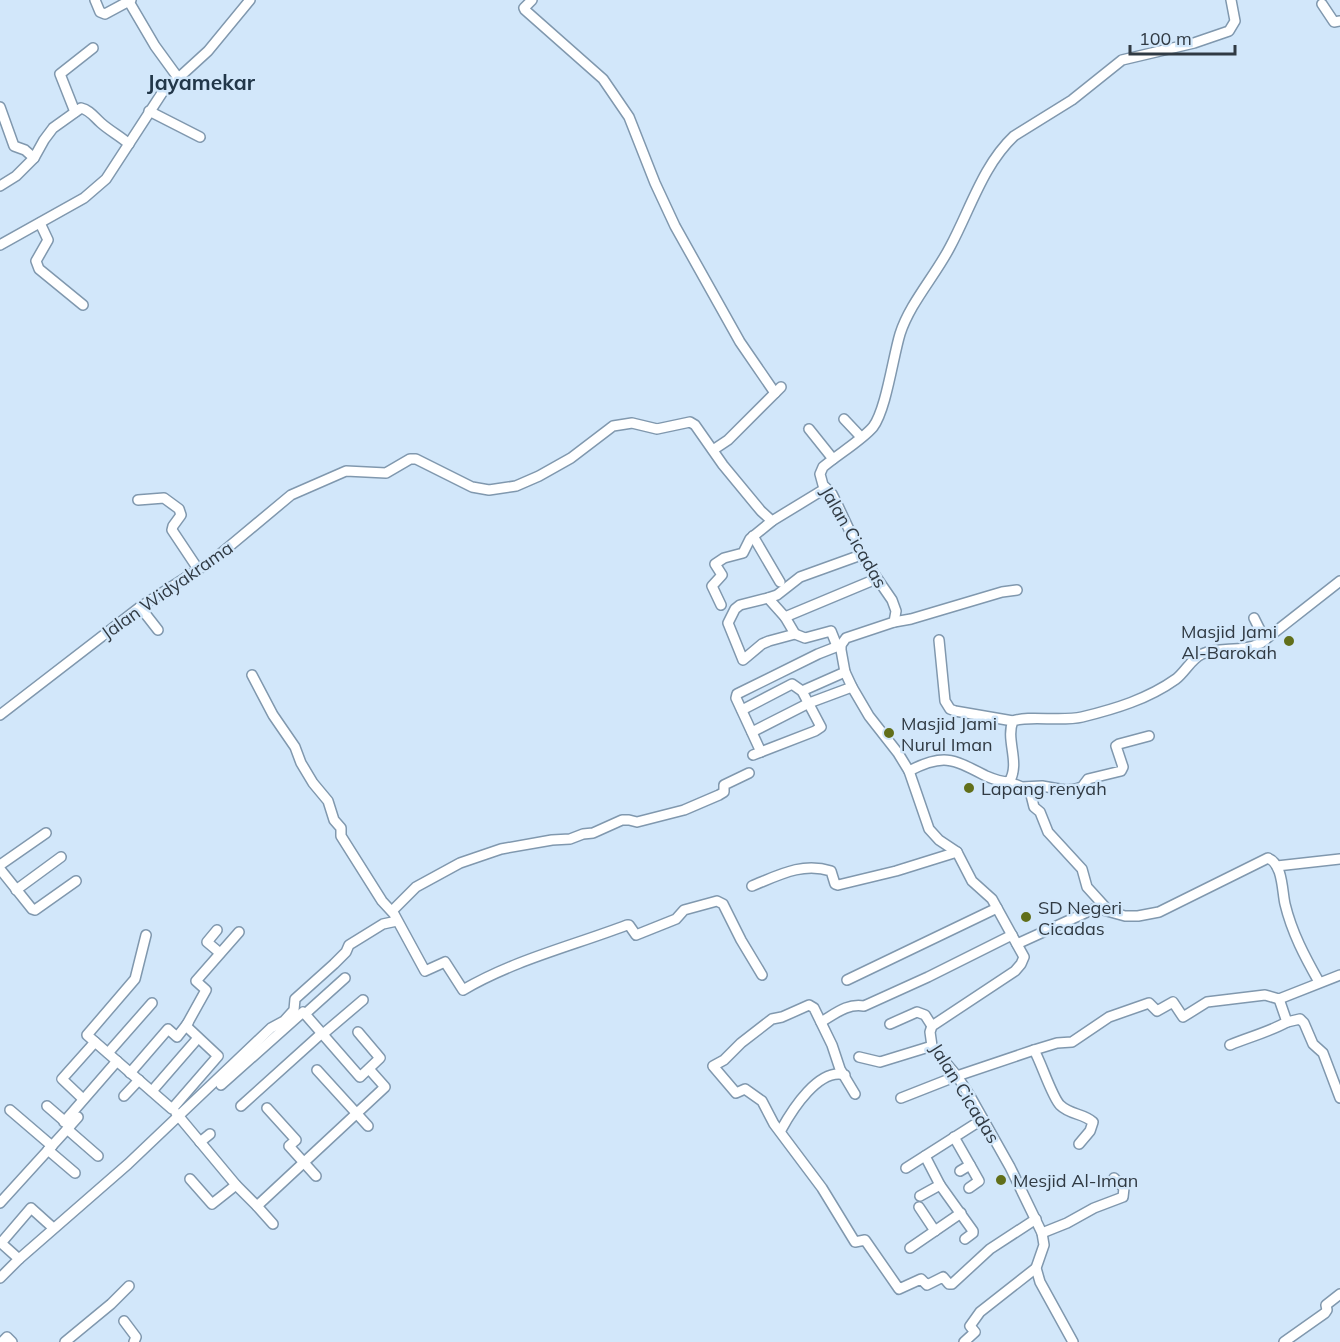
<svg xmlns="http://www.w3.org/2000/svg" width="1340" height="1342" font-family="Mulish,sans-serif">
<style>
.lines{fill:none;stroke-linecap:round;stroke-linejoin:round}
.minor-casing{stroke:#8098ae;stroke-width:12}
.minor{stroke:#fff;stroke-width:9}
.poi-dot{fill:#616f1a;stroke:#d2e7fa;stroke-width:2}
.labels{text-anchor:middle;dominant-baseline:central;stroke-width:5;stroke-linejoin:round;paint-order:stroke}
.street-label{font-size:18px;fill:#303a43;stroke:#d2e7fa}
.poi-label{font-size:18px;fill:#303a43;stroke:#d2e7fa;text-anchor:start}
.quarter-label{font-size:21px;font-weight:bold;fill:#223749;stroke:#d2e7fa}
</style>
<rect width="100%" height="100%" fill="#d2e7fa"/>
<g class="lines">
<g class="minor-casing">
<g id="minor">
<path d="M95 0 100 12 105 14 131 0"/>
<path d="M128 0 155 46 179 79"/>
<path d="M532 0 524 8 525 10 603 79 629 117 655 183 675 226 740 342 775 393"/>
<path d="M1322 4 1334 22 1340 21"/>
<path d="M0 107 14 146 25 150 34 158"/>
<path d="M149 111 200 137"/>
<path d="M75 112 60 74 93 48"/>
<path d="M0 186 16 176 34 158 44 140 53 128 81 108C90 110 94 117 101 123 110 131 120 136 129 144"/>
<path d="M40 223 48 240 36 261 39 269 83 305"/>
<path d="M0 245 84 198 106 179 162 93 208 51 250 0"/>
<path d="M844 419 861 437"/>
<path d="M809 429 833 459"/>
<path d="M713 450 728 440 781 387"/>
<path d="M138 500 164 498 179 509 181 515 173 526 172 530 198 569"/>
<path d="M753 536 780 582"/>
<path d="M768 598 785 617 795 634"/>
<path d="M721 605 712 586 722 575 715 564 724 558 743 553 750 539 772 521"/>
<path d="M140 607 158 630"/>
<path d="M785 617 876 579"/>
<path d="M1254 618 1265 640"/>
<path d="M894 622 911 619 1002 592 1017 590"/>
<path d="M939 640 945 701 950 709 955 711 1013 721"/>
<path d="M837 646 831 631 805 638 795 634 769 641 762 644 743 660 728 623 735 609 740 605 768 598 777 595 800 577 861 555"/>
<path d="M252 675 273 715 295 747 301 763 313 783 328 801 334 820 341 828V836L382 901 394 914 425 971 445 962 463 990C514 960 572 946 627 925H629L636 935 676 919 684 910 717 901 723 904 741 940 762 975"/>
<path d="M802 691 845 672"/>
<path d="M742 710 792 684 802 691 821 727 815 731 753 755"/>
<path d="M0 715 140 607 213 560 291 495 346 471 386 473 410 459H416L472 487 489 490 516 486 539 476 571 458 613 426 632 423 657 429 690 422 695 425 723 465 761 511 772 521 826 488"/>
<path d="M752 732 809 703 852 687"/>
<path d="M761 752 736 698 737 694 818 654 841 645"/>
<path d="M909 771C944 753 953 759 986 776 993 779 1000 782 1009 782 1021 763 1005 740 1013 721 1029 715 1061 722 1082 717 1115 709 1148 699 1176 679 1185 672 1192 658 1202 654 1220 646 1241 653 1261 643L1340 581"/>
<path d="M1009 782 1022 787 1042 786 1065 790 1076 789 1082 787 1088 779 1121 771 1123 767 1116 746 1119 744 1149 736"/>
<path d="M1029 787 1034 807 1040 812 1048 832 1082 869 1087 887 1107 909"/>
<path d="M0 865 46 833"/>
<path d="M1277 866 1340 859"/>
<path d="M0 869 32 909 35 910 76 881"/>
<path d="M752 886C779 875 802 862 831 871L835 884 838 885 896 871 957 852"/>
<path d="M16 890 61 857"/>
<path d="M392 911 416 887 460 863 501 849 552 840 570 839 583 834 593 833 622 820H629L637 822 684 810 719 795 724 792V785L749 773"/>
<path d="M217 930 207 942 220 953"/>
<path d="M146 935 135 979 87 1035 172 1109 218 1056 186 1026 206 990 196 981 239 932"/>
<path d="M1017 944 1096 908 1125 916H1138L1159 912 1268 858C1283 864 1282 891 1285 904 1292 933 1305 957 1319 982"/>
<path d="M345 978 305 1014 360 1077 380 1058 358 1032"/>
<path d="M847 980 997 908"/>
<path d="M821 1022C835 1014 847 1003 864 1006L928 977 1012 935"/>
<path d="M1287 1022 1300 1019 1304 1023 1313 1044 1323 1053 1340 1098"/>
<path d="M890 1024 917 1012 925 1015 932 1026"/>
<path d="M323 1034 363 1000"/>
<path d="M1230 1045C1249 1037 1269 1032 1287 1022L1279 999"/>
<path d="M1034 1050C1041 1062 1052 1097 1060 1105 1070 1115 1083 1113 1093 1122L1090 1131 1079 1144"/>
<path d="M108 1053 152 1003"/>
<path d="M859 1057 880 1062 932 1046"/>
<path d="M317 1070 368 1126"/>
<path d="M130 1073 168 1029 177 1037 188 1023"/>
<path d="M221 1085 303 1012 305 1014"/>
<path d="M152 1091 198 1038"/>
<path d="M855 1094 840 1069 832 1045 814 1008 809 1005 782 1017 772 1019 741 1043 724 1060 713 1066 736 1093 745 1089 762 1101 774 1124 822 1188 855 1242 865 1240 899 1289 921 1279 927 1285 943 1277 949 1284H952L990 1249 1036 1219"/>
<path d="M124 1096 139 1080"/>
<path d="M901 1098 957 1076 1034 1050 1057 1043 1072 1042 1109 1017 1149 1003 1157 1011 1173 1002 1183 1017 1207 1002 1265 995 1279 999 1340 975"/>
<path d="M83 1099 62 1079 95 1042"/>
<path d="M241 1106 322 1033"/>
<path d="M267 1108 296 1140 289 1146 316 1176"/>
<path d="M10 1110 52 1146"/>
<path d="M176 1113 236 1185 257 1206 385 1087 369 1069"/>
<path d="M64 1122 117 1061"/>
<path d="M70 1126 78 1117"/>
<path d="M67 1129 98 1156"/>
<path d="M781 1130C792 1110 819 1067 845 1075"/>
<path d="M954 1137 970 1165 960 1171"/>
<path d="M200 1142 210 1134"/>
<path d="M48 1150 75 1173"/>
<path d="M925 1156 940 1185 973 1231V1233L965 1239"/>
<path d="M906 1168 983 1119"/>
<path d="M190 1179 212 1204 236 1185"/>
<path d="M969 1188 979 1181 970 1165"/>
<path d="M920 1196 940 1185"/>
<path d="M0 1203 70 1126 47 1106"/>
<path d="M257 1206 273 1224"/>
<path d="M919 1207 935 1231"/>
<path d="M1042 1233 1067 1223 1094 1208 1123 1197 1124 1188 1114 1178"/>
<path d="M0 1242 19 1259 0 1278"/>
<path d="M1 1243 31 1208 51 1226"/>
<path d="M910 1248 961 1213"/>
<path d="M19 1259 128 1164 271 1028 284 1021 294 1010 295 999 334 964 346 952 349 945 383 924 397 921"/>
<path d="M124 1321 136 1337 134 1342"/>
<path d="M2 1342 7 1337 12 1342"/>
<path d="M65 1342 111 1304 129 1286"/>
<path d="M964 1342 975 1332 970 1326 980 1312 1036 1268"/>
<path d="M1073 1342 1040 1282 1036 1268 1044 1245 1042 1233 1010 1167 970 1096 957 1076 932 1046 930 1032 932 1026 1015 971 1021 964 1024 957 992 899 972 881 957 852 939 840 929 829 909 771 898 753 869 716 852 687 845 672 841 650V645L846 638 894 622 896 611 892 600 861 555 838 506 832 494 823 485 820 474 823 467C837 455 862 440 873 427 886 410 893 357 900 334 910 303 935 276 950 247 970 210 983 165 1014 136L1072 100 1122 60 1194 43 1229 31 1235 21 1231 0"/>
<path d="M1284 1342 1325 1313 1327 1310 1326 1305 1340 1294"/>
</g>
</g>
<use href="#minor" class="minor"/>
</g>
<g class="poi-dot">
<circle cx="1289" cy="641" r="6"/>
<circle cx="889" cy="733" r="6"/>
<circle cx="969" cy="788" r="6"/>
<circle cx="1026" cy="917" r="6"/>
<circle cx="1001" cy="1180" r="6"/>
</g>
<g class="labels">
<g class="street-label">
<text transform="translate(854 537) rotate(60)">Jalan Cicadas</text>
<text transform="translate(167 590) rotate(-35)">Jalan Widyakrama</text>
<text transform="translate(965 1093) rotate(58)">Jalan Cicadas</text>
</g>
<g class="poi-label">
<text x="1277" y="631" text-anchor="end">Masjid Jami<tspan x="1277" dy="21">Al-Barokah</tspan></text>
<text x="901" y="723">Masjid Jami<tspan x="901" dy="21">Nurul Iman</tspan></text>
<text x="981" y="788">Lapang renyah</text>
<text x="1038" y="907">SD Negeri<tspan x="1038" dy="21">Cicadas</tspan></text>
<text x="1013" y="1180">Mesjid Al-Iman</text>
</g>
<g class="quarter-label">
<text x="201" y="82">Jayamekar</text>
</g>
</g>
<path d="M1130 45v9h105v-9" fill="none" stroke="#303a43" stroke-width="3"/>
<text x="1139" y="45" font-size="18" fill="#303a43" stroke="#d2e7fa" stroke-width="4.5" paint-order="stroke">100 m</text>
</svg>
